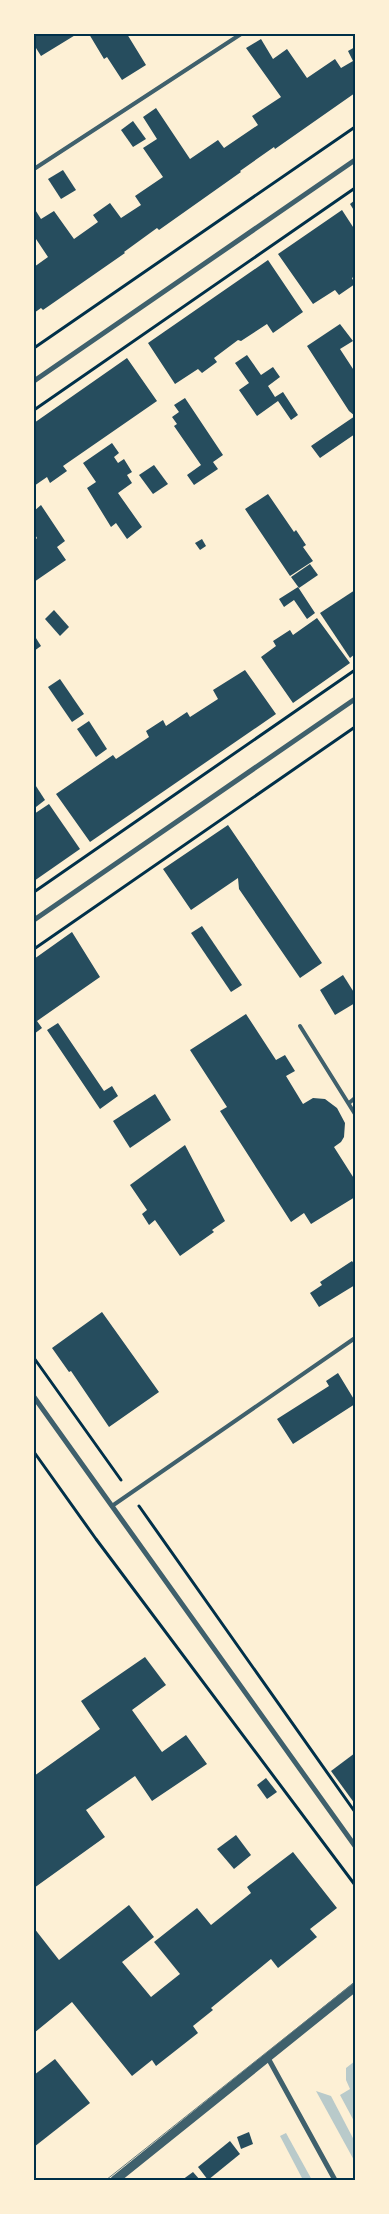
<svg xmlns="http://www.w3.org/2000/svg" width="389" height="2214" font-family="Arial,sans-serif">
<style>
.green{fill:#b9caca}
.building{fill:#264d5e}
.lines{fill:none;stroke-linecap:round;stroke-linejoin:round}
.path{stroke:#003049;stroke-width:3}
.service{stroke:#3f606c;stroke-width:4}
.minor{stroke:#3f606c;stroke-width:5}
.tertiary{stroke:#3f606c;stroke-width:9}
.tram{stroke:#657d81;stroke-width:1}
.neatline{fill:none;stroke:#003049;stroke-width:2}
</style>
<rect width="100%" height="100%" fill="#fdf0d5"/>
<g class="green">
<path d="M355 2061V2123L340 2095 350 2089 346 2080V2068Z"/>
<path d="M316 2091 331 2096 355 2142V2162Z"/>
<path d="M286 2133 312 2180H303L280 2136Z"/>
</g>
<g class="building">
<path d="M34 34H77L41 56 36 48 34 49Z"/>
<path d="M89 34H127L146 65 122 80 107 57 104 59Z"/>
<path d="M261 39 273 59 287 49 307 78 335 59 341 68 353 61 348 51 355 47V93L275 149 274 147 240 171 241 172 159 230 157 228 124 252 125 253 43 310 41 308 34 313V267L48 257 34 236V208L41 219 54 211 74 239 98 222 93 215 110 203 121 218 141 205 135 196 163 177 143 148 157 139 143 117 156 108 190 159 218 140 224 148 258 125 252 116 281 97 246 48Z"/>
<path d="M133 121 146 139 133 147 121 130Z"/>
<path d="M63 170 76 190 61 199 48 179Z"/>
<path d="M355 200V212L350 204Z"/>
<path d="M342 210 355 230V276L352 278 355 284 339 295 335 290 313 304 278 254Z"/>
<path d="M268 260 303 312 273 333 267 324 241 341 238 340 214 358 217 362 202 373 198 369 175 384 148 343Z"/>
<path d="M340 324 353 341 340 349 355 372V434L320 458 311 446 355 416 349 411 307 346Z"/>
<path d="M247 355 261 375 273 367 280 377 268 386 275 397 283 392 298 415 291 420 278 401 257 416 239 390 249 383 235 363Z"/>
<path d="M127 358 157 401 63 466 67 471 50 483 47 477 34 486V423Z"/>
<path d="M185 398 223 455 213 462 218 469 194 485 187 475 201 465 174 426 177 424 172 417 179 412 174 405Z"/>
<path d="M112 443 119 453 114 457 118 463 124 459 132 472 127 475 132 483 118 493 142 527 127 539 116 523 111 527 87 488 96 482 83 463Z"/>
<path d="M154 465 168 484 153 494 139 475Z"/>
<path d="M268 494 294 532 296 530 306 545 303 547 313 561 290 576 245 509Z"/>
<path d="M41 505 65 541 57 547 66 560 34 582V541L37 538 34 533V511Z"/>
<path d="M202 539 206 546 200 550 195 543Z"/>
<path d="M310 564 318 575 299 588 291 577Z"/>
<path d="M298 587 315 613 307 619 294 600 284 607 279 599Z"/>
<path d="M355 590V654L350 658 320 613Z"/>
<path d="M54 610 69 627 60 636 45 619Z"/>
<path d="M317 618 350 663 293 703 261 657 276 646 273 641 290 630 293 635Z"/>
<path d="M34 635 41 646 34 651Z"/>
<path d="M245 670 276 714 90 842 56 794 113 755 116 759 149 737 146 731 163 720 166 726 187 712 190 717 218 699 213 690Z"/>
<path d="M60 679 84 714 72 722 48 687Z"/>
<path d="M89 721 107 749 96 757 77 729Z"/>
<path d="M34 783 45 800 36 807 34 804Z"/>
<path d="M49 804 80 849 34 881V814Z"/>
<path d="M228 825 322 963 300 978 239 889 238 878 191 910 163 869Z"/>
<path d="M202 926 242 985 231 992 191 933Z"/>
<path d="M72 932 100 977 37 1021 42 1028 34 1034V959Z"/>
<path d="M343 975 355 994V1003L335 1015 320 990Z"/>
<path d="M246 1014 276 1060 285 1055 295 1071 286 1076 303 1104 313 1098 325 1099 337 1108 345 1123 344 1137 341 1142 334 1147 355 1180V1197L311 1224 304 1213 291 1222 220 1111 227 1107 190 1050Z"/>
<path d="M58 1023 104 1091 112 1086 118 1096 100 1109 47 1030Z"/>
<path d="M155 1094 171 1120 130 1148 113 1121Z"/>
<path d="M185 1145 225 1221 212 1230 214 1232 180 1256 155 1220 149 1225 142 1214 147 1210 130 1185Z"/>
<path d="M352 1261 354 1264 355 1263V1285L319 1307 310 1293 322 1285 320 1282Z"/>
<path d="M102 1312 159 1392 109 1427 71 1371 69 1372 52 1348Z"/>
<path d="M338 1373 355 1401V1404L293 1444 277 1419 329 1386 326 1381Z"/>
<path d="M145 1657 166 1685 132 1710 162 1752 186 1735 207 1764 152 1801 135 1776 86 1810 105 1837 34 1888V1776L100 1729 81 1701Z"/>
<path d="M355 1753V1804L331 1771Z"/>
<path d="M266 1778 277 1792 267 1799 257 1785Z"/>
<path d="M236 1835 251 1855 234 1869 217 1849Z"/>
<path d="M293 1852 337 1908 310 1929 317 1937 278 1968 271 1959 211 2008 213 2010 193 2026 198 2033 156 2066 152 2060 132 2076 72 2002 34 2033V1928L59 1960 129 1905 154 1937 122 1962 151 1997 180 1974 154 1942 197 1908 211 1925 251 1893 247 1887Z"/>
<path d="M55 2059 90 2103 34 2147V2075Z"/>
<path d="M249 2132 253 2144 241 2149 237 2137Z"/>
<path d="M230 2141 240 2154 208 2180 198 2167Z"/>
<path d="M193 2172 200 2180H182Z"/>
</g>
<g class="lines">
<g class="path">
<path d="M34 348 355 127"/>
<path d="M34 410 355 188"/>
<path d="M34 892 355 670"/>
<path d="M34 949 355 727"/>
<path d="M34 1358 121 1480"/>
<path d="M34 1452 96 1539 355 1885"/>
<path d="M139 1506 355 1812"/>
</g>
<g class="service">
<path d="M34 169 241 34"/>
<path d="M300 1026 355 1114"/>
<path d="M349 1103 355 1098"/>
<path d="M112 1506 355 1338"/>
</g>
<g class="minor">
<path d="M34 381 355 160"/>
<path d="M34 920 355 699"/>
<path d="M34 1397 355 1846"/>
<path d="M268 2058 335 2180"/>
</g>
<path class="tertiary" d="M115 2180 355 1987"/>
<path class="tram" d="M106 2180 355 1982"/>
</g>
<rect width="389" height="2214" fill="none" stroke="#fdf0d5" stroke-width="70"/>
<rect x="35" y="35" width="319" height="2144" class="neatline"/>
</svg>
